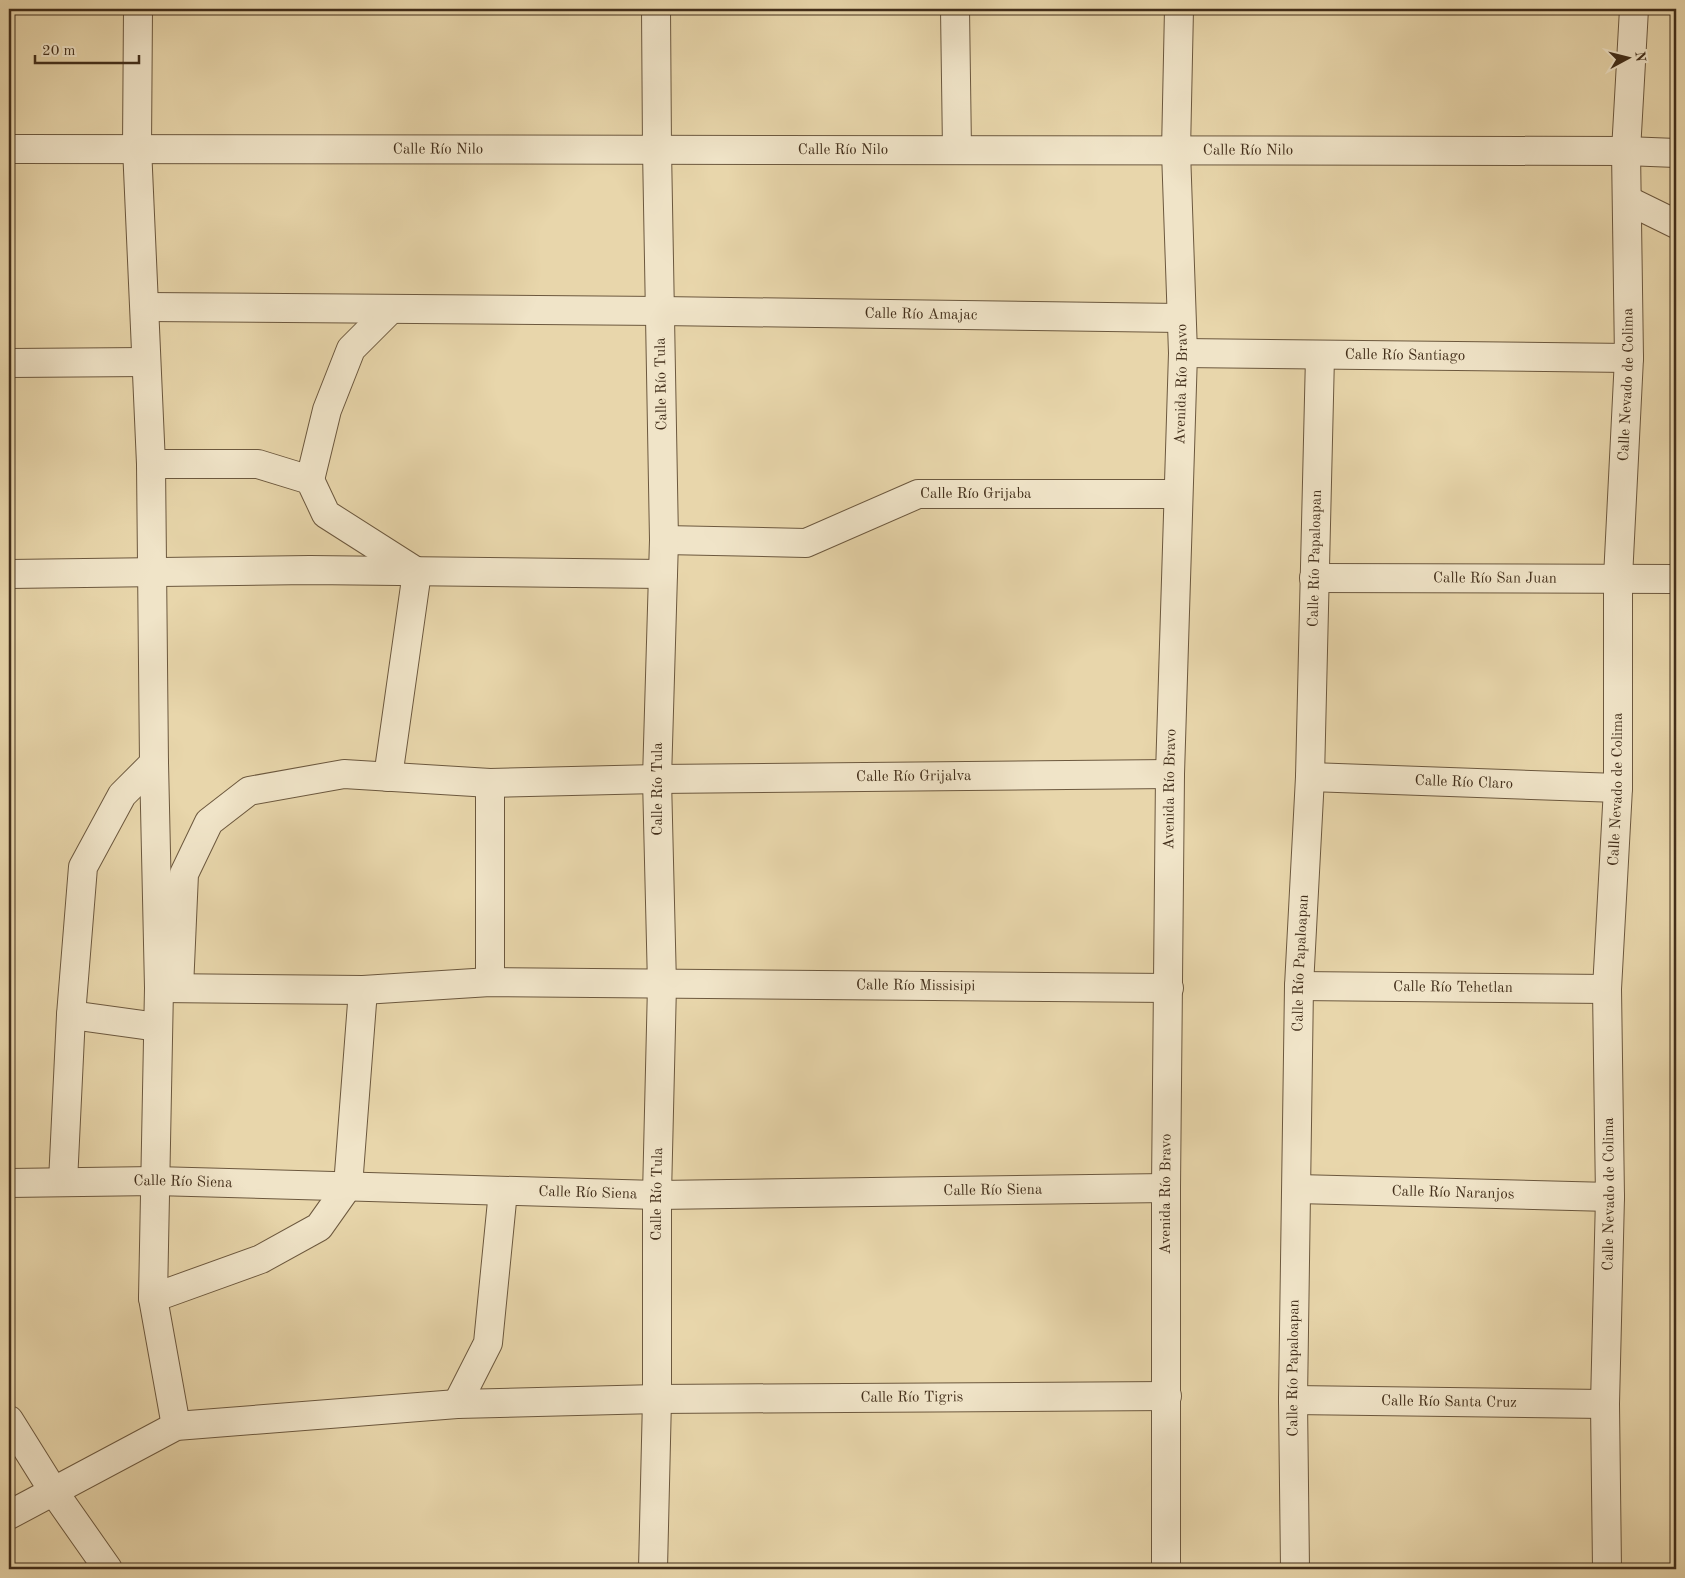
<svg xmlns="http://www.w3.org/2000/svg" width="1685" height="1578" font-family="'Old Standard TT',serif">
<style>
.lines{fill:none;stroke-linecap:round;stroke-linejoin:round}
.minor-casing{stroke:#6c583e;stroke-width:30}
.minor{stroke:#f0e4c8;stroke-width:28}
.labels{text-anchor:middle;dominant-baseline:central;stroke-width:4;stroke-linejoin:round;paint-order:stroke}
.street-label{font-size:15px;fill:#422e1a;stroke:#f0e4c8}
</style>
<rect width="100%" height="100%" fill="#e8d6ab"/>
<filter id="stains"><feTurbulence type="fractalNoise" baseFrequency=".004" numOctaves="4"/><feColorMatrix values="0 0 0 0 .2 0 0 0 0 .09 0 0 0 0 .02 0 0 0 .5 -.17"/></filter>
<radialGradient id="worn" r=".72"><stop offset=".6" stop-color="#630" stop-opacity="0"/><stop offset="1" stop-color="#630" stop-opacity=".3"/></radialGradient>
<g class="lines">
<g class="minor-casing">
<g id="minor">
<path d="M138 9 137 147 151 464 154 763 159 988 153 1298 176 1426"/>
<path d="M955 9 957 150"/>
<path id="s1" d="M9 149 1626 151 1676 153"/>
<path d="M1627 200 1676 224"/>
<path id="s2" d="M145 307 661 311 1180 318"/>
<path id="s3" d="M1183 353 1629 358"/>
<path d="M9 363 146 362"/>
<path d="M151 464H258L310 480 326 514 417 572 388 777"/>
<path d="M310 480 327 410 351 349 391 309"/>
<path id="s4" d="M664 540 806 543 918 494H1178"/>
<path d="M9 574 310 570 663 574"/>
<path id="s5" d="M1314 578 1676 579"/>
<path id="s6" d="M1310 777 1618 788"/>
<path d="M490 982V783"/>
<path id="s7" d="M1299 986 1607 989"/>
<path id="s8" d="M161 988 363 990 490 982 1169 988"/>
<path id="s9" d="M179 988 184 874 209 822 249 791 344 774 490 783 657 779 1170 774"/>
<path d="M71 1015 158 1027"/>
<path d="M63 1182 71 1015 83 867 122 795 154 763"/>
<path id="s10" d="M9 1183 155 1181 657 1195 1166 1188"/>
<path id="s11" d="M1297 1189 1610 1197"/>
<path d="M153 1298 261 1259 319 1227 348 1186 363 990"/>
<path id="s12" d="M1293 1400 1605 1404"/>
<path d="M457 1404 488 1343 503 1191"/>
<path d="M9 1420 54 1492 108 1569"/>
<path id="s13" d="M9 1515 176 1426 457 1404 657 1399 1167 1396"/>
<path id="s14" d="M653 1569 657 1399V1195L662 985 657 779 664 540 657 149 656 9"/>
<path id="s15" d="M1166 1569V1188L1170 774 1183 353 1176 151 1179 9"/>
<path id="s16" d="M1295 1569 1293 1400 1299 986 1310 777 1320 356"/>
<path id="s17" d="M1607 1569 1605 1404 1610 1197 1607 989 1618 788V578L1629 358 1626 151 1634 9"/>
</g>
</g>
<use href="#minor" class="minor"/>
</g>
<g class="labels">
<g class="street-label">
<text stroke="none"><textPath href="#s1" startOffset="429">Calle Río Nilo</textPath></text>
<text stroke="none"><textPath href="#s1" startOffset="834">Calle Río Nilo</textPath></text>
<text stroke="none"><textPath href="#s1" startOffset="1239">Calle Río Nilo</textPath></text>
<text stroke="none"><textPath href="#s2" startOffset="776">Calle Río Amajac</textPath></text>
<text stroke="none"><textPath href="#s3" startOffset="222">Calle Río Santiago</textPath></text>
<text transform="translate(662 384) rotate(-91)">Calle Río Tula</text>
<text stroke="none"><textPath href="#s15" startOffset="1185">Avenida Río Bravo</textPath></text>
<text stroke="none"><textPath href="#s17" startOffset="1185">Calle Nevado de Colima</textPath></text>
<text stroke="none"><textPath href="#s4" startOffset="322">Calle Río Grijaba</textPath></text>
<text stroke="none"><textPath href="#s16" startOffset="1011">Calle Río Papaloapan</textPath></text>
<text stroke="none"><textPath href="#s5" startOffset="181">Calle Río San Juan</textPath></text>
<text stroke="none"><textPath href="#s9" startOffset="889">Calle Río Grijalva</textPath></text>
<text stroke="none"><textPath href="#s6" startOffset="154">Calle Río Claro</textPath></text>
<text transform="translate(658 789) rotate(-90)">Calle Río Tula</text>
<text stroke="none"><textPath href="#s15" startOffset="780">Avenida Río Bravo</textPath></text>
<text stroke="none"><textPath href="#s17" startOffset="780">Calle Nevado de Colima</textPath></text>
<text stroke="none"><textPath href="#s16" startOffset="606">Calle Río Papaloapan</textPath></text>
<text stroke="none"><textPath href="#s8" startOffset="755">Calle Río Missisipi</textPath></text>
<text stroke="none"><textPath href="#s7" startOffset="154">Calle Río Tehetlan</textPath></text>
<text stroke="none"><textPath href="#s10" startOffset="174">Calle Río Siena</textPath></text>
<text stroke="none"><textPath href="#s10" startOffset="984">Calle Río Siena</textPath></text>
<text stroke="none"><textPath href="#s10" startOffset="579">Calle Río Siena</textPath></text>
<text stroke="none"><textPath href="#s11" startOffset="156">Calle Río Naranjos</textPath></text>
<text stroke="none"><textPath href="#s14" startOffset="375">Calle Río Tula</textPath></text>
<text stroke="none"><textPath href="#s15" startOffset="375">Avenida Río Bravo</textPath></text>
<text stroke="none"><textPath href="#s17" startOffset="375">Calle Nevado de Colima</textPath></text>
<text stroke="none"><textPath href="#s16" startOffset="201">Calle Río Papaloapan</textPath></text>
<text stroke="none"><textPath href="#s13" startOffset="926">Calle Río Tigris</textPath></text>
<text stroke="none"><textPath href="#s12" startOffset="156">Calle Río Santa Cruz</textPath></text>
</g>
</g>
<rect width="1685" height="1578" fill="none" stroke="#e8d6ab" stroke-width="30"/>
<rect x="10" y="10" width="1665" height="1558" fill="none" stroke="#422e1a" stroke-width="2.5"/>
<rect x="15" y="15" width="1655" height="1548" fill="none" stroke="#422e1a"/>
<g transform="translate(1628 58) rotate(83)" stroke="#f0e4c8" stroke-width="4" paint-order="stroke">
<path d="M0-4L9 19L0 12L-9 19Z" fill="#422e1a"/>
<text y="-8" font-size="14" font-weight="bold" text-anchor="middle" fill="#422e1a">N</text>
</g>
<path d="M35 55v8h104v-8" fill="none" stroke="#422e1a" stroke-width="2.5"/>
<text x="42" y="55" font-size="15" fill="#422e1a" stroke="#f0e4c8" stroke-width="4" paint-order="stroke">20 m</text>
<rect width="100%" height="100%" filter="url(#stains)"/>
<rect width="100%" height="100%" fill="url(#worn)"/>
</svg>
